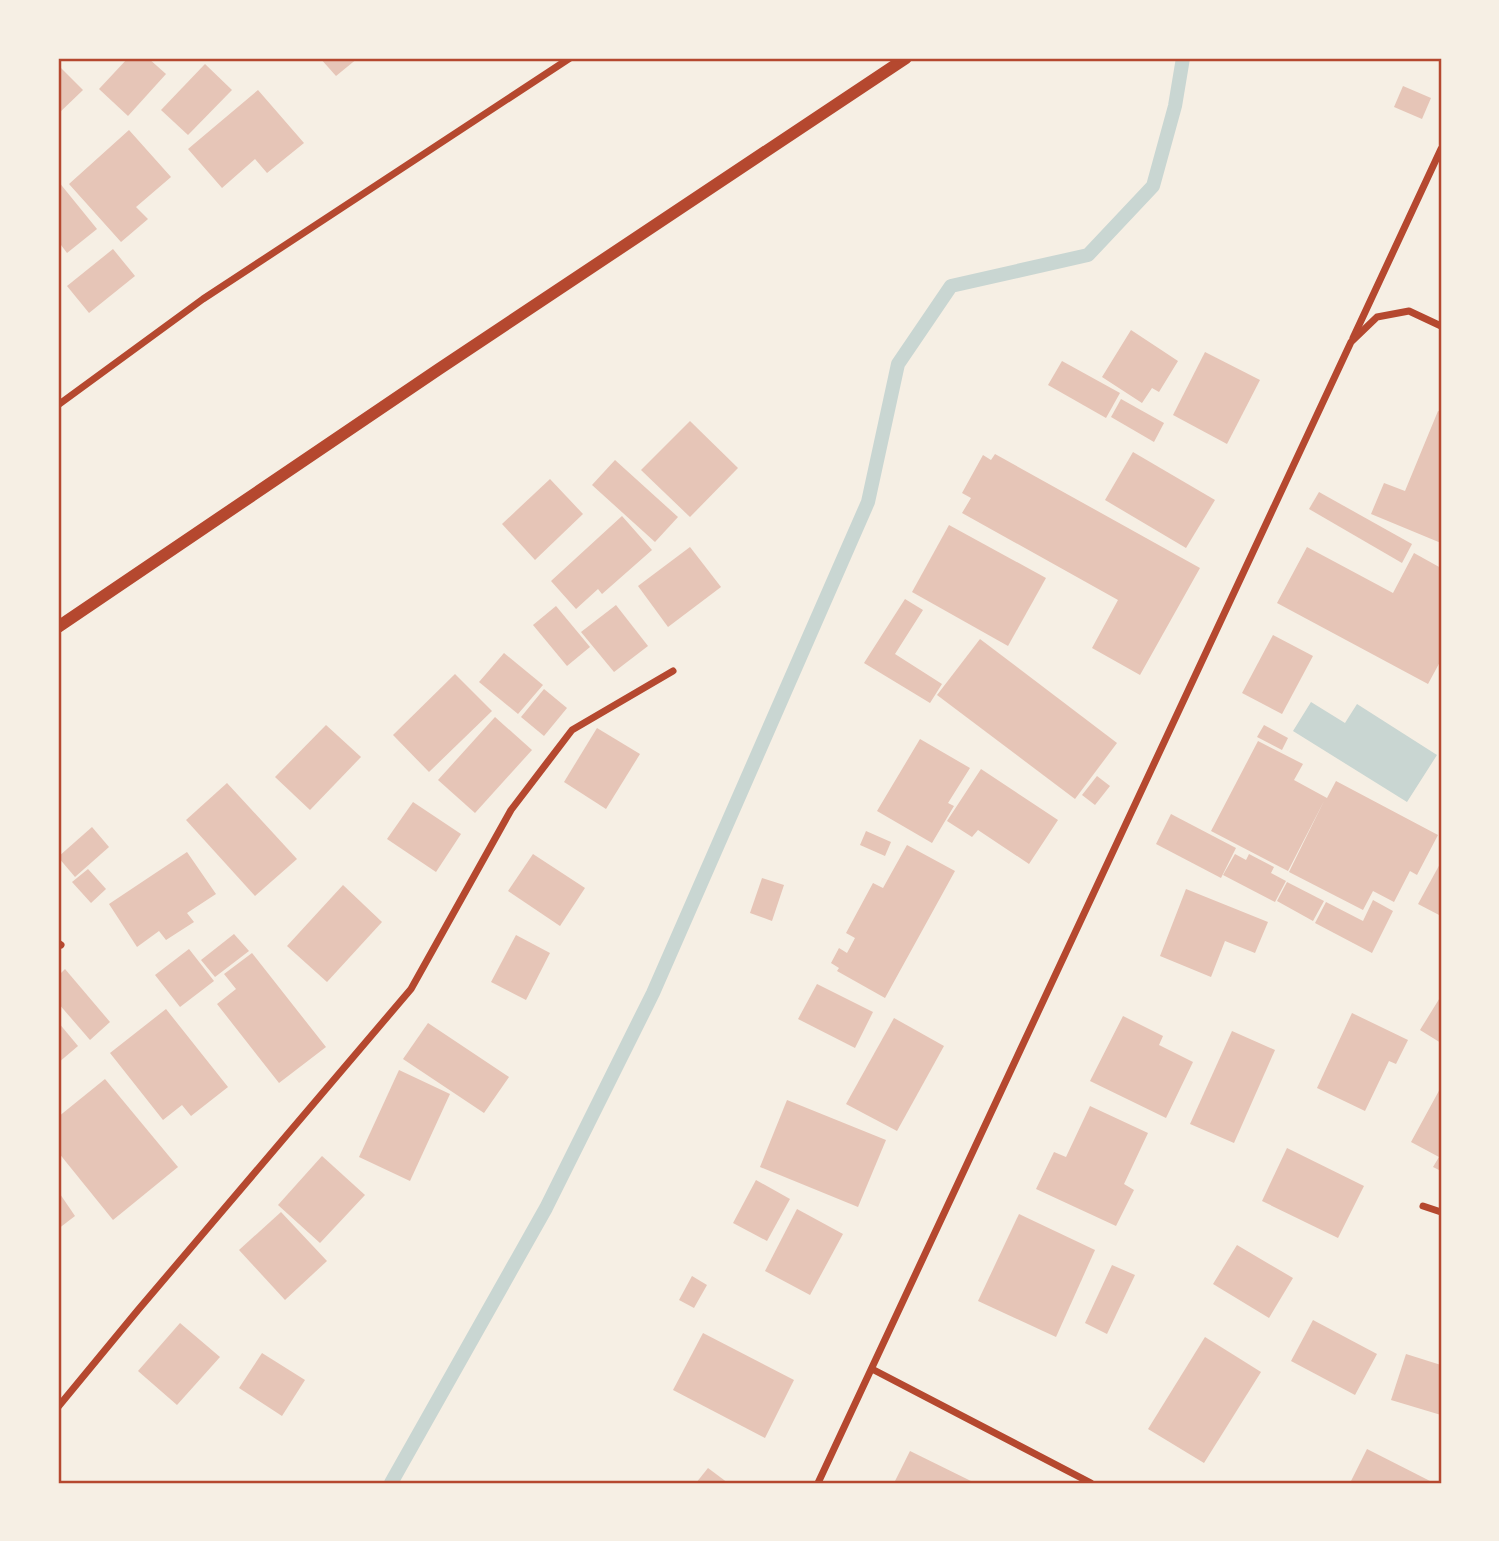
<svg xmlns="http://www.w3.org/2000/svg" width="1499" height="1541" font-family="'Fira Sans',sans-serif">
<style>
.water{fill:#c9d6d2}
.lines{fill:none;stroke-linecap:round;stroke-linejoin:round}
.stream{stroke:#c9d6d2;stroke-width:14}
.building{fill:#e6c5b7}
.minor{stroke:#b5482f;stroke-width:7}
.tertiary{stroke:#b5482f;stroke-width:12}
.neatline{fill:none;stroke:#b5482f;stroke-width:2.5}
</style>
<rect width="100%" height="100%" fill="#f6efe4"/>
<path class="water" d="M1311 702 1345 723 1357 704 1437 755 1407 802 1293 731Z"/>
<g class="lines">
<path class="stream" d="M391 1483 546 1208 653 993 868 502 898 364 951 286 1088 255 1153 186 1175 106 1183 58"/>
</g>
<g class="building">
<path d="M128 58H148L166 74 128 116 99 89Z"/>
<path d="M320 58H358L336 76Z"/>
<path d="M205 64 232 90 188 135 161 110Z"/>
<path d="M61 68 83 90 58 114V71Z"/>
<path d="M1403 86 1431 98 1422 119 1394 107Z"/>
<path d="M258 90 304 143 267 173 255 159 222 188 188 149Z"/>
<path d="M129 130 171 177 136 207 148 219 121 242 69 184Z"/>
<path d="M58 181 97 229 67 253 58 241Z"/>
<path d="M113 249 135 276 89 313 67 286Z"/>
<path d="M1131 330 1178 361 1159 392 1152 388 1142 403 1102 377Z"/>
<path d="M1205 352 1260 380 1227 444 1173 415Z"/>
<path d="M1062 361 1120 393 1106 418 1048 385Z"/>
<path d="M1121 399 1164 423 1154 442 1111 417Z"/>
<path d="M1438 411 1441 412V543L1371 514 1384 483 1405 491Z"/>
<path d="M690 421 738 468 690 517 641 470Z"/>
<path d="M1133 452 1215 500 1186 548 1105 500Z"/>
<path d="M995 454 1200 568 1140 675 1092 648 1118 600 962 513 971 498 962 493 983 455 991 460Z"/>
<path d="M615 460 678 517 655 542 592 485Z"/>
<path d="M550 479 583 514 535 560 502 524Z"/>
<path d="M1319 492 1412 544 1402 563 1309 509Z"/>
<path d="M622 516 652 550 602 594 598 589 576 609 551 581Z"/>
<path d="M949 525 1046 578 1008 646 912 592Z"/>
<path d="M690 547 721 587 668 627 638 586Z"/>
<path d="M1307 547 1393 593 1414 553 1441 568V660L1428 684 1277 603Z"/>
<path d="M905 599 923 610 895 654 942 684 930 703 864 663Z"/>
<path d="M616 605 648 646 614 672 581 632Z"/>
<path d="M556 606 590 647 567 666 533 625Z"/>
<path d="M1273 635 1313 656 1282 714 1242 693Z"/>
<path d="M980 639 1117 743 1075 799 937 695Z"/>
<path d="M504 653 543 685 518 714 479 682Z"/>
<path d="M455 674 492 711 429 772 393 735Z"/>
<path d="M544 689 567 708 544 736 521 717Z"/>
<path d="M495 717 532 750 475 813 438 780Z"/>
<path d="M326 725 361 757 310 810 275 777Z"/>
<path d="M1264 725 1288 738 1282 750 1257 737Z"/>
<path d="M597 728 640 754 606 809 564 782Z"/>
<path d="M920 739 970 768 948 803 954 806 932 843 877 811Z"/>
<path d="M1258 741 1303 764 1294 780 1327 798 1336 781 1438 835 1417 875 1410 871 1394 902 1373 891 1363 910 1289 872 1324 801 1288 871 1211 831Z"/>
<path d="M981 769 1058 820 1029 864 978 830 972 837 947 821Z"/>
<path d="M1097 776 1110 786 1095 805 1082 795Z"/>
<path d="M227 783 297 859 255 896 186 820Z"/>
<path d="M413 802 461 834 436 872 387 839Z"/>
<path d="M1171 814 1236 848 1221 878 1156 844Z"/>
<path d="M92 827 109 847 75 877 58 857Z"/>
<path d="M866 831 891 842 885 856 860 845Z"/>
<path d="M907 845 955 871 885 998 837 971 839 968 831 963 839 948 847 953 855 938 846 933 873 883 883 888Z"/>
<path d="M187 852 216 894 187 913 194 922 166 940 159 931 137 947 109 904Z"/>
<path d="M533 854 585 888 560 926 508 891Z"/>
<path d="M1235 854 1246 860 1249 854 1274 867 1271 873 1286 881 1275 902 1223 875Z"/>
<path d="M1441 862V916L1418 904Z"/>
<path d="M88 869 106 889 91 903 72 882Z"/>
<path d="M762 878 784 885 772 921 750 913Z"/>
<path d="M1287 882 1324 901 1313 921 1277 901Z"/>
<path d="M343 885 382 922 327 982 287 946Z"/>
<path d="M1186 889 1268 922 1255 953 1225 941 1211 977 1160 956Z"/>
<path d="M1373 900 1393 911 1372 953 1315 923 1326 902 1363 921Z"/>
<path d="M234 934 249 951 215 977 201 960Z"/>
<path d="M516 935 550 953 526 1000 491 982Z"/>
<path d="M189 949 214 981 180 1007 155 975Z"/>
<path d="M252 953 326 1047 279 1083 217 1004 236 989 224 974Z"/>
<path d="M65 969 110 1022 90 1040 58 1003V976Z"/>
<path d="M817 984 873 1012 855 1048 798 1019Z"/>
<path d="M1441 996V1043L1420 1030Z"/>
<path d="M166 1009 228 1087 191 1116 182 1105 163 1120 110 1053Z"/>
<path d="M1352 1013 1408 1040 1396 1064 1389 1061 1365 1111 1317 1088Z"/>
<path d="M1123 1016 1163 1036 1159 1045 1193 1062 1166 1118 1090 1081Z"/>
<path d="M894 1018 944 1046 897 1131 846 1104Z"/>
<path d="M58 1022 78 1046 58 1063Z"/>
<path d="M428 1023 509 1077 484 1113 403 1059Z"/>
<path d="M1232 1031 1275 1050 1234 1143 1190 1124Z"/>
<path d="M399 1070 450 1094 410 1181 359 1157Z"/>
<path d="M105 1079 178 1167 113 1220 58 1152V1117Z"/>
<path d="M1441 1087V1171L1433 1167 1439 1157 1411 1142Z"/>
<path d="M787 1100 886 1140 858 1207 760 1167Z"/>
<path d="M1090 1106 1148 1133 1124 1184 1134 1190 1116 1226 1036 1189 1054 1152 1066 1157Z"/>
<path d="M1287 1148 1364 1186 1338 1238 1262 1201Z"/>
<path d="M322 1156 365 1195 320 1243 278 1205Z"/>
<path d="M756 1180 790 1199 767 1241 733 1223Z"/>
<path d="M58 1191 75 1216 58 1229Z"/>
<path d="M797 1209 843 1234 810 1295 765 1271Z"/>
<path d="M281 1212 327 1261 285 1300 239 1250Z"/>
<path d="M1019 1214 1095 1250 1056 1337 978 1301Z"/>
<path d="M1237 1245 1293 1278 1269 1318 1213 1284Z"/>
<path d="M1112 1265 1135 1275 1107 1334 1085 1323Z"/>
<path d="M692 1276 707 1285 694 1308 679 1300Z"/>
<path d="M1313 1320 1377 1354 1355 1395 1291 1361Z"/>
<path d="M180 1323 220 1357 177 1405 138 1371Z"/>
<path d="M703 1333 794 1380 765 1438 673 1390Z"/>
<path d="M1205 1337 1261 1372 1204 1463 1148 1429Z"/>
<path d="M262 1353 305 1380 282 1416 239 1388Z"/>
<path d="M1406 1354 1441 1365V1415L1391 1400Z"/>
<path d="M1367 1449 1434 1483H1350Z"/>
<path d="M910 1451 975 1483H894Z"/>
<path d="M708 1468 728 1483H696Z"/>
</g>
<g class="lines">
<g class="minor">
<path d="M1353 338 1441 149"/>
<path d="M58 405 203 299 570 58"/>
<path d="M58 943 61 945"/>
<path d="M1423 1206 1441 1212"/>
<path d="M872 1369 1091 1483"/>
<path d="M58 1407 138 1310 411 989 511 810 572 730 673 671"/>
<path d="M818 1483 1351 342 1377 317 1409 311 1441 326"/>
</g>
<path class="tertiary" d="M58 627 439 369 906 58"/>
</g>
<rect width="1499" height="1541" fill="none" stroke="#f6efe4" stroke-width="119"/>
<rect x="60" y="60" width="1380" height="1422" class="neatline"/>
</svg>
